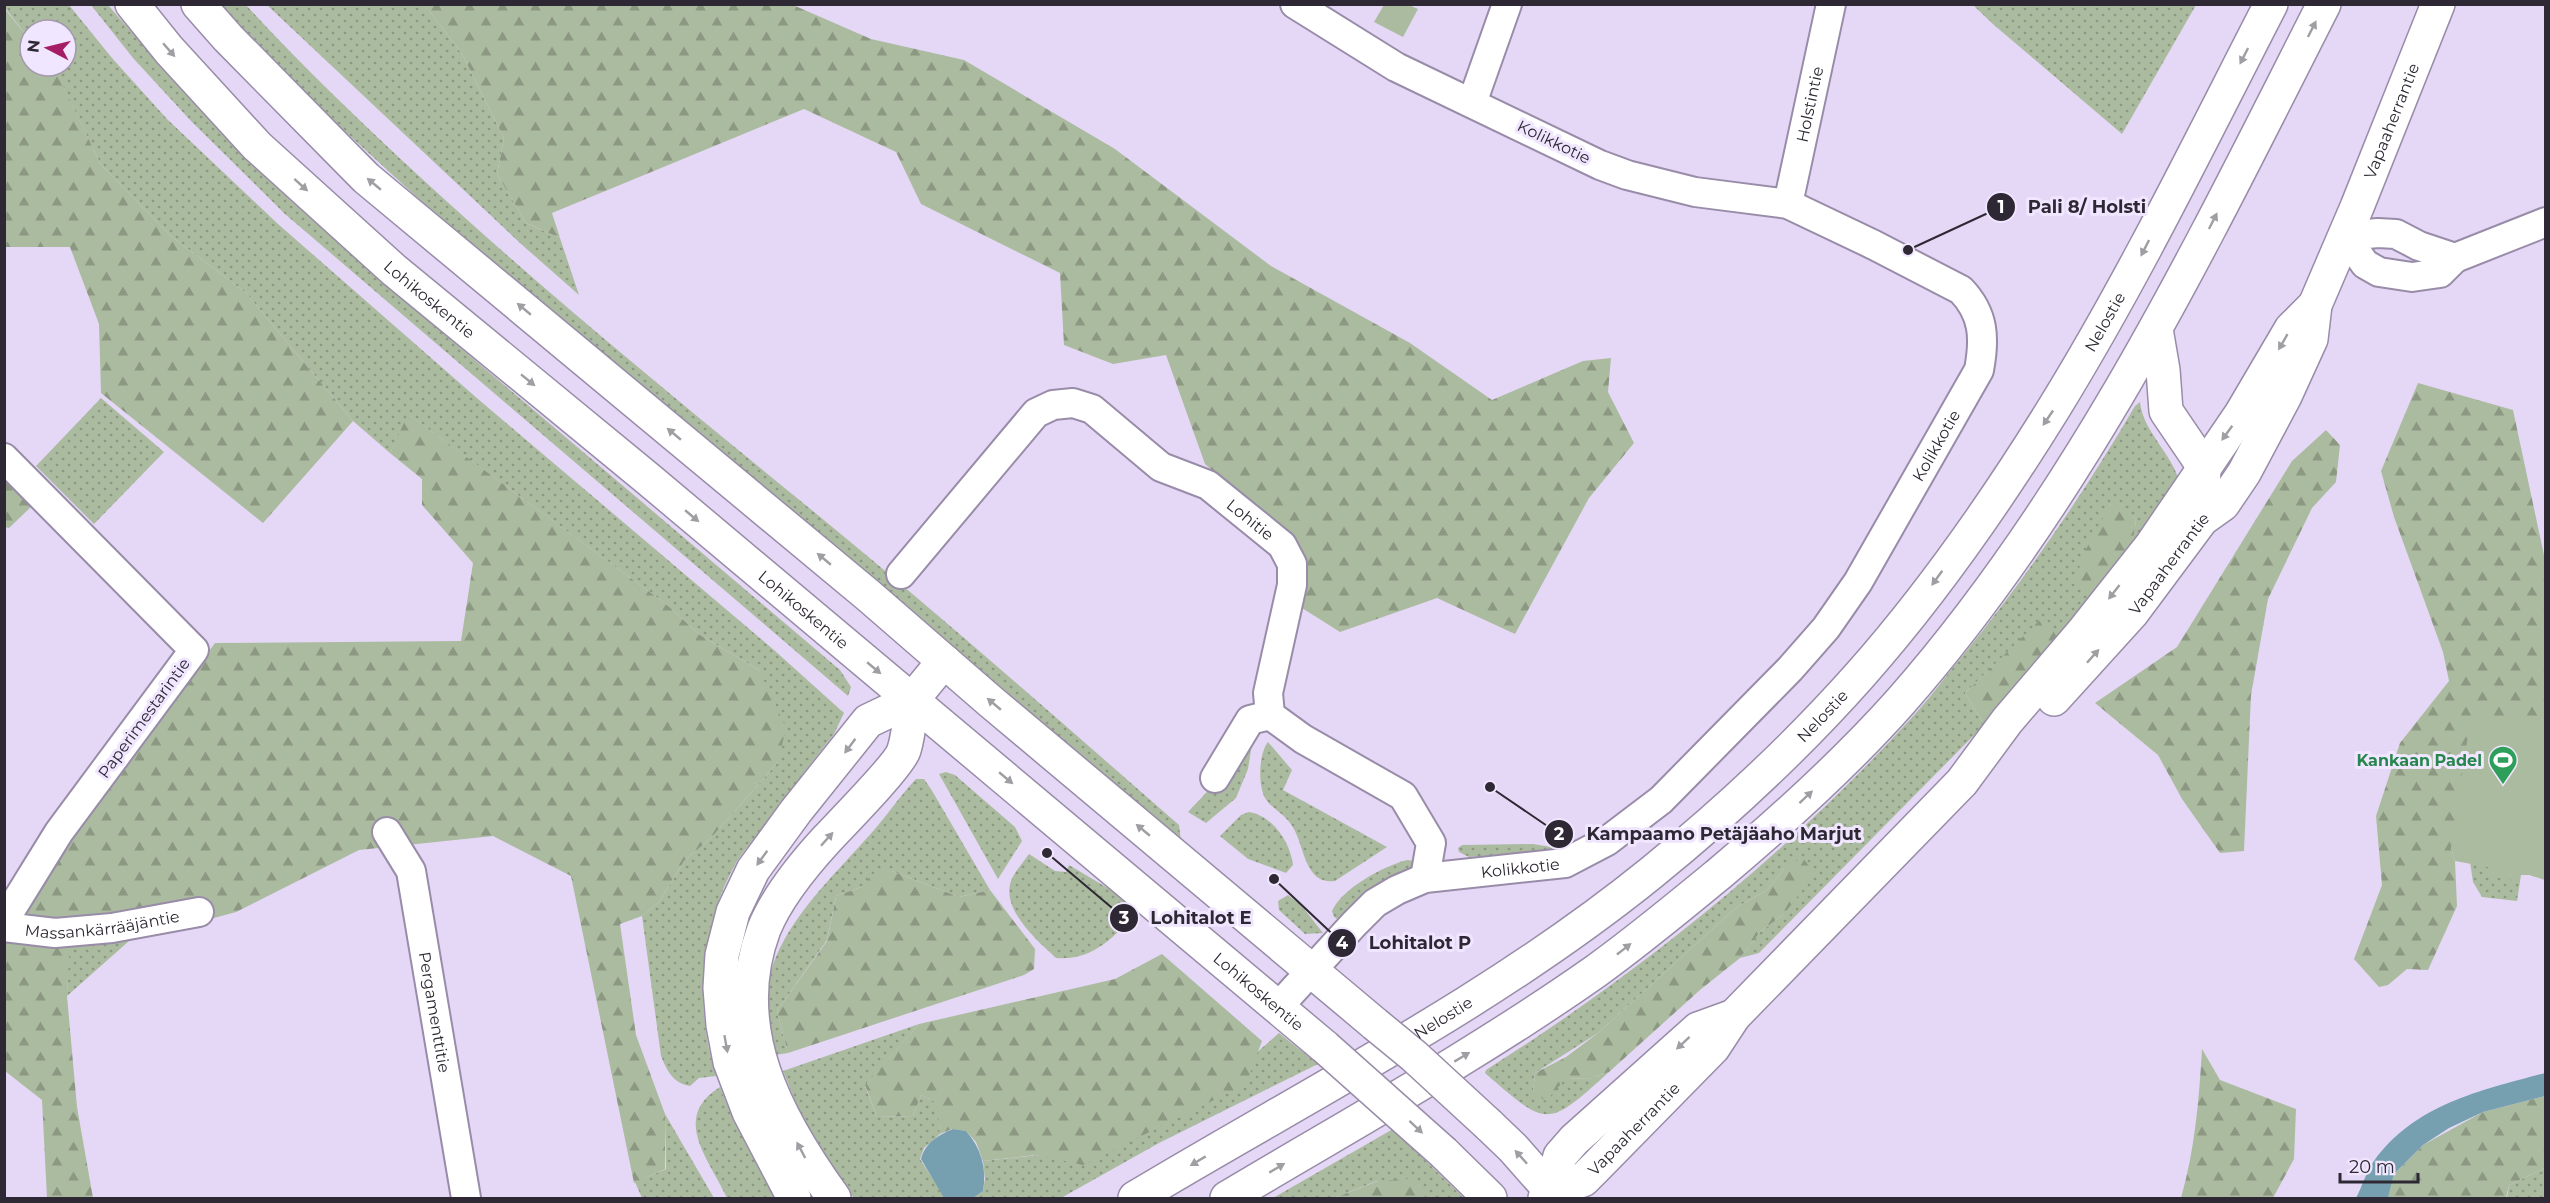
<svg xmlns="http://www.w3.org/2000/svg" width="2550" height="1203" font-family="Montserrat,sans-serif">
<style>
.grass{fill:url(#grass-dots)}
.forest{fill:url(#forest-firs)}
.pitch{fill:#abbb9f}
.water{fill:#76a0af}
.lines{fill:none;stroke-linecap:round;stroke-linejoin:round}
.minor-casing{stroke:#988ca8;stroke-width:32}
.tertiary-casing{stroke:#988ca8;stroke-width:36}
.primary-casing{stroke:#988ca8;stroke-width:36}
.trunk-casing{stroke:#988ca8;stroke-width:36}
.minor{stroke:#fff;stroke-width:28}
.tertiary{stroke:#fff;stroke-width:33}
.primary{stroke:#fff;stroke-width:33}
.trunk{stroke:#fff;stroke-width:33}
.primary-bridge-casing{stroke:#988ca8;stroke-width:36;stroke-linecap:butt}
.primary-bridge{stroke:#fff;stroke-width:33}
.oneway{fill:#a09ea3}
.labels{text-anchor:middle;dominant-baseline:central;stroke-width:6;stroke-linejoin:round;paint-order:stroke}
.street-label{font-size:16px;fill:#2d2833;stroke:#f1e6ff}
.leisure-label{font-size:16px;font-weight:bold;fill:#27864d;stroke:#f1e6ff;text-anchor:end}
.leader{fill:none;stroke:#2d2833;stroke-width:2}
.callout-dot{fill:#2d2833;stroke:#f1e6ff;stroke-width:2}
.mark-label{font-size:18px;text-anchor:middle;font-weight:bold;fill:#fff}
.callout-label{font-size:18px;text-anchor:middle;font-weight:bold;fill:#2d2833;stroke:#f1e6ff;stroke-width:6;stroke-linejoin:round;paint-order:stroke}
</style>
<defs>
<pattern id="grass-dots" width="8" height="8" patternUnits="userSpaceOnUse" patternTransform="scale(1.5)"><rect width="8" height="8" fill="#abbb9f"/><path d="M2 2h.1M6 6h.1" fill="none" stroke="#8c9882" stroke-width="1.8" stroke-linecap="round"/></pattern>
<pattern id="forest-firs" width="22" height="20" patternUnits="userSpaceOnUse" patternTransform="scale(1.5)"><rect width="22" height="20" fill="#abbb9f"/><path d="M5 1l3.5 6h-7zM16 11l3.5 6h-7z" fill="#8c9882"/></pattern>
</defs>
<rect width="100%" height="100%" fill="#e5d8f6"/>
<g class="grass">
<path d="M5 5H69L112 58 167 119 278 224 478 399 774 650 844 713 834 734C810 765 786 795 764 826 755 838 744 850 736 863 700 927 694 1006 716 1076L699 1078 690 1086C673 1083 667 1071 661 1056L642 916 659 902 684 861 711 838 778 762 759 670 700 635 666 604 409 415 390 453 353 421 246 293 171 236 101 165 57 74 51 66H66V30H30V40L5 8Z"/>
<path d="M91 5H108L201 111 289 199 391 289 840 670 851 687 848 696 285 214 191 121 133 58Z"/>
<path d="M221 5H246C301 65 359 120 419 176 548 295 683 405 819 516 941 616 1060 721 1179 825L1181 841 1158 823 1077 751 457 234 324 112Z"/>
<path d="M267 5H425L462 54 504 138 497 174 526 223 560 238 579 295 520 243Z"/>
<path d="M1973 5H2196L2122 134 1994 25Z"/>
<path d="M101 398 164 452 94 524 36 466Z"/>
<path d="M2140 402C2143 432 2173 454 2180 484L2132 551 2136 519 2110 504 2093 596 2064 635 1995 664 1965 693 1984 725 1759 953 1740 958 1760 932 1784 914V869L1767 890 1737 907 1598 1033 1535 1073 1533 1093 1566 1078 1589 1079 1609 1072C1547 1128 1548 1128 1485 1073L1486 1070C1644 970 1791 851 1916 713 1933 694 1948 673 1964 654 2027 576 2084 493 2135 406Z"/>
<path d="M1268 742 1292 770 1283 790 1387 847 1335 881C1329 882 1322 881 1317 877 1302 864 1302 838 1290 823 1283 813 1269 807 1264 796 1258 782 1259 753 1268 742Z"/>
<path d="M1252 744 1248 769 1236 798 1206 823 1188 812Z"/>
<path d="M946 772 955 775 1015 827 1022 841 998 879 939 774Z"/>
<path d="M916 779H924L931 789 990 890 959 897 892 871 861 887 836 896 827 940 777 1011 788 1053 775 1055C771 1036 767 1016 767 996 770 935 828 882 866 839 884 820 898 798 916 779Z"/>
<path d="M1249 812C1273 816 1290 842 1293 865L1286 873 1248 859 1220 836 1241 815Z"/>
<path d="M1533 844 1563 849 1469 857 1459 852 1458 848 1462 845Z"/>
<path d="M1029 854 1055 871 1066 872 1069 865 1116 893 1136 912C1114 938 1092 961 1056 958 1038 941 1001 910 1011 881 1014 872 1023 863 1029 854Z"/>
<path d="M1407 860 1414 861 1410 871 1339 920 1334 917 1332 911C1342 888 1384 866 1407 860Z"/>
<path d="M2470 862 2521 875 2517 901 2482 897 2473 882Z"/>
<path d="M1288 895 1301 905 1323 933 1305 934 1279 910 1278 901Z"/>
<path d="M69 938 129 941 67 996Z"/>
<path d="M919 1024 865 1086 877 1117 913 1116 921 1095 938 1103 940 1134 924 1148 920 1159 945 1198H854L825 1160 798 1108 783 1071Z"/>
<path d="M1279 1033 1318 1064 1159 1143 1061 1198H972L983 1191 985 1179 983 1161 1078 1151 1231 1075Z"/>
<path d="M720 1087 732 1117 775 1198H727C710 1160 670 1118 720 1087Z"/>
<path d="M665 1114 714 1198H642L635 1182 666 1169Z"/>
<path d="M1393 1129 1464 1198H1424L1425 1197 1377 1181 1334 1198H1273Z"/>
<path d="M2545 1168V1198H2507L2509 1185Z"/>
</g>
<g class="forest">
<path d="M425 5H793L871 39 964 60 1115 149 1271 266 1410 343 1492 400 1583 361 1611 358 1608 392 1634 443 1589 498 1515 634 1437 598 1340 632 1302 608 1304 588 1281 532 1205 464 1166 355 1113 364 1064 345 1060 273 921 204 896 152 804 109 552 213 560 238 526 223 497 174 504 138 462 54Z"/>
<path d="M4 8 30 40V66H51L57 73 101 165 171 236 246 293 353 421 263 523 101 393 99 324 70 247H5Z"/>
<path d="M2418 383 2513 410 2545 560V720L2535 719 2451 848 2455 861 2457 906 2428 970 2407 969 2388 985 2379 987 2354 959 2382 885 2376 816 2400 743 2449 681 2443 652 2394 517 2381 471Z"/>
<path d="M408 414 666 604 700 635 759 670 786 728 778 762 711 838 684 861 659 902 642 916 620 924 636 1035 665 1114V1169L634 1183 571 876 493 836 359 850 236 912 129 941 70 938 67 996 77 1107 93 1198H47L42 1100 5 1071 4 946 30 896 215 643 461 641 473 563 422 505V479L390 453Z"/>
<path d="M2326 430 2340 445 2336 482 2312 508 2268 599 2251 695 2244 851 2220 853 2182 799 2158 755 2095 703 2177 647 2292 461Z"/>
<path d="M4 478 33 505 9 528 5 527Z"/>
<path d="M2111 503 2136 519 2132 551 2093 596 2075 581 2084 553Z"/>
<path d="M2040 620 2064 635 1984 725 1965 693Z"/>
<path d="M1802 857 1815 874 1784 914 1760 932 1740 958 1700 990 1609 1072 1589 1079 1566 1078 1546 1101 1533 1093 1535 1073 1566 1057 1598 1033 1737 907 1767 890 1784 869Z"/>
<path d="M876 871H892L959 897 990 890 1035 949 1034 969 1024 975 788 1053 777 1011 827 941 836 896 861 887Z"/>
<path d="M1162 954 1262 1041 1246 1084 1083 1165 1037 1155 983 1161 976 1142 966 1131 952 1129 940 1134 937 1103 921 1095 913 1116 877 1117 865 1085 919 1024 1115 979Z"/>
<path d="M2202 1049 2220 1080 2296 1109 2294 1159 2273 1198H2181C2195 1149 2199 1100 2202 1049Z"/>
<path d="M2545 1096V1168L2509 1185 2506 1198H2388L2394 1174 2423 1145 2483 1112Z"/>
<path d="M1416 1178 1425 1197 1424 1198H1334L1378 1181Z"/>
</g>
<g class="pitch">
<path d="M1384 5H1409L1418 9 1403 37 1374 22Z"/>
<path d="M2535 718 2545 720V880L2529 875H2521L2512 880 2492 877 2488 867 2455 861 2451 848 2470 722Z"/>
</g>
<g class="water">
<path d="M2545 1073V1096L2483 1112 2449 1128 2423 1145 2394 1174 2388 1198H2356C2362 1187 2366 1172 2374 1161 2415 1104 2482 1090 2545 1073Z"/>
<path d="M953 1129 966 1131C981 1148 987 1168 983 1191L973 1198H944L921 1159C925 1143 938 1135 953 1129Z"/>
</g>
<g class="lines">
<g class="minor-casing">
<g id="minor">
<path d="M1472 103 1507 4"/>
<path id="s1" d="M1788 204 1831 4"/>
<path d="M2378 233 2396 234 2419 246 2455 258 2440 273 2412 277 2379 272 2365 264 2345 236Z"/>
<path d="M2455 258 2546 222"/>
<path d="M4 458 194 650 59 832 4 921"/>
<path id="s2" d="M901 574 1036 413 1053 405 1073 403 1092 409 1161 467 1208 485 1282 545 1292 564V585L1268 693 1270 715 1303 739 1403 796 1431 843 1425 878"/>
<path d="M1215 778 1250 720 1270 715"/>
<path id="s3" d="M387 832 411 871 466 1198"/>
<path id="s4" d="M4 927 55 933 112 928 199 912"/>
<path id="s5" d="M1278 1007 1354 924 1375 903 1397 890 1425 878 1565 863 1607 841 1661 800 1790 669 1826 628 1858 582 1979 370C1985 338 1984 314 1961 290L1874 245 1788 204 1695 192 1627 175 1600 165 1396 67 1295 4"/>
</g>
</g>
<g class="tertiary-casing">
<g id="tertiary">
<path id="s6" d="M2054 699 2132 613 2202 519 2223 504 2244 473 2285 396 2311 339 2315 305 2357 207 2438 4"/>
<path id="s7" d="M1551 1191 1583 1180 1596 1167 1713 1048 1734 1016 1962 782 2007 721 2083 632 2151 546 2241 414 2291 329 2315 305"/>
<path d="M1551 1191 1560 1156 1574 1140 1698 1029 1734 1016"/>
</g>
</g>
<g class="primary-casing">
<g id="primary">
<path id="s8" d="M132 4 169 50 257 146 394 270 647 478 1325 1047"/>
<path d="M198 4 228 38 366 178 869 596 990 701 1375 1024"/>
<path d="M1489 1125 1513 1148 1551 1191"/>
<path d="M1444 1153 1490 1198"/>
</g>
</g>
<g class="trunk-casing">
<g id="trunk">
<path d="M2156 329 2163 370 2166 411 2204 467 2202 519"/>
<path d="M794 1198 749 1112 730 1062 723 1025 720 988 722 955 733 912 753 870 796 811 868 721 912 700 944 661"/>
<path d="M834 1198C777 1119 727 1028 764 929 777 897 804 864 827 839 841 824 900 764 904 750 909 734 910 716 912 700"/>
<path id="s9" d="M1135 1198C1308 1094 1493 1001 1651 873 1725 813 1797 746 1860 675 1930 596 1999 497 2054 408 2134 278 2201 140 2271 4"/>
<path d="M1227 1198C1351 1124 1478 1054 1596 971 1639 940 1680 906 1720 873 1784 819 1846 763 1901 701 2082 495 2201 246 2324 4"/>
<path d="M1545 1198 1551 1191"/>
</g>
</g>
<use href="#minor" class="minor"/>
<use href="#tertiary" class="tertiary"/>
<use href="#primary" class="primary"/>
<use href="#trunk" class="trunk"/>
<g class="primary-bridge-casing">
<g id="primary-bridge">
<path d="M1375 1024 1414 1056 1489 1125"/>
<path d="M1325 1047 1444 1153"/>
</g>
</g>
<use href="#primary-bridge" class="primary-bridge"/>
</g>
<defs><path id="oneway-solid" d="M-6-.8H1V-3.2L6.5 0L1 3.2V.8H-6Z" transform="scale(1.5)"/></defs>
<g class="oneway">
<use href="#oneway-solid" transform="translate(2312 29) rotate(-63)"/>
<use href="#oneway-solid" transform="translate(169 50) rotate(49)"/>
<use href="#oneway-solid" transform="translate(2244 56) rotate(117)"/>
<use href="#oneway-solid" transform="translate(374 184) rotate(-140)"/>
<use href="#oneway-solid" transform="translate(301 185) rotate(42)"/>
<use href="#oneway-solid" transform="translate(2213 221) rotate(-63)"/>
<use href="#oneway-solid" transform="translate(2145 248) rotate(117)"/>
<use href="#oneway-solid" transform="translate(524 309) rotate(-140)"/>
<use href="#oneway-solid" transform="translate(2283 342) rotate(120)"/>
<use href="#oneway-solid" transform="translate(528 380) rotate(39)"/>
<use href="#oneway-solid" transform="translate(2048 418) rotate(124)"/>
<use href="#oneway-solid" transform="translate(2227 433) rotate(126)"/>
<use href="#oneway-solid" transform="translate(674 434) rotate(-140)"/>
<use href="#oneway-solid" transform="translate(692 516) rotate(40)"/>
<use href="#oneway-solid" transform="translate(824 559) rotate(-140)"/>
<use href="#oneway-solid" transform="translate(1937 578) rotate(126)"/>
<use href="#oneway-solid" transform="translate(2114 592) rotate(128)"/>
<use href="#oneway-solid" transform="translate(2093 656) rotate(-48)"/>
<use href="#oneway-solid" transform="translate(874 668) rotate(40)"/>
<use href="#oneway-solid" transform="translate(994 704) rotate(-140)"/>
<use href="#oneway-solid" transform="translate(850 746) rotate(127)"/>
<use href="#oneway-solid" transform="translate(1006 778) rotate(40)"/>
<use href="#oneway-solid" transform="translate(1806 797) rotate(-43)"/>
<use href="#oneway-solid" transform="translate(1143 830) rotate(-140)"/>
<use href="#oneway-solid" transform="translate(827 839) rotate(-48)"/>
<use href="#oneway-solid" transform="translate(762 858) rotate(126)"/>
<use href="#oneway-solid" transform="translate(1624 949) rotate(-38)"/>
<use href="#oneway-solid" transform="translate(1683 1043) rotate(137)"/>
<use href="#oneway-solid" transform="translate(726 1044) rotate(80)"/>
<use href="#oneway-solid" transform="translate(1462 1057) rotate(-31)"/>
<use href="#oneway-solid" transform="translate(1416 1127) rotate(43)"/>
<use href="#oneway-solid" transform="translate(801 1150) rotate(-118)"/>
<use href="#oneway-solid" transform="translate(1521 1157) rotate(-132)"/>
<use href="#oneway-solid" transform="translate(1198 1161) rotate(149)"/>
<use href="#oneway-solid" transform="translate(1277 1168) rotate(-31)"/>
</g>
<defs>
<g id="stadium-pin" transform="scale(1.5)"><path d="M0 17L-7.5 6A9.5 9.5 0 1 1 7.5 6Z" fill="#2e9e5b" stroke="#f1e6ff"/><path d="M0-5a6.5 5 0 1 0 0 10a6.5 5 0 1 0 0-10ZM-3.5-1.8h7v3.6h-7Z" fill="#fff"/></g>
</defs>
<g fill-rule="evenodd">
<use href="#stadium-pin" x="2503" y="760"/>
</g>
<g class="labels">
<g class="street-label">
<text stroke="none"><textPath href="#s1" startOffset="102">Holstintie</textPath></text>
<text stroke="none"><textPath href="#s6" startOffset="680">Vapaaherrantie</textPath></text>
<text transform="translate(1554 142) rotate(26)">Kolikkotie</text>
<text stroke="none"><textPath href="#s8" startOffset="420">Lohikoskentie</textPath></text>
<text stroke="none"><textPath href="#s9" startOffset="1329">Nelostie</textPath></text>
<text stroke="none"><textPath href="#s5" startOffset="906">Kolikkotie</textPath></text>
<text stroke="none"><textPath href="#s2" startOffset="464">Lohitie</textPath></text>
<text stroke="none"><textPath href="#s6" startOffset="178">Vapaaherrantie</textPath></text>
<text stroke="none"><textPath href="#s8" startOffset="906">Lohikoskentie</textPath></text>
<text stroke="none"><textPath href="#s9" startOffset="843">Nelostie</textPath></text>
<text transform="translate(144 718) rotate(-54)">Paperimestarintie</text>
<text stroke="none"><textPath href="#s5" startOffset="294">Kolikkotie</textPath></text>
<text stroke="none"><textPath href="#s4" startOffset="99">Massankärrääjäntie</textPath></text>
<text stroke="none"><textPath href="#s8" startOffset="1500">Lohikoskentie</textPath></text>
<text stroke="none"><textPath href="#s3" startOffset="189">Pergamenttitie</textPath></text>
<text stroke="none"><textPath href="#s9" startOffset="357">Nelostie</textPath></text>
<text stroke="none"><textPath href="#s7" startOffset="106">Vapaaherrantie</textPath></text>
</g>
<g class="leisure-label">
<text x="2482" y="760">Kankaan Padel</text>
</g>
</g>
<path class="leader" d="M1908 250L2001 207M1490 787L1559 834M1047 853L1124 918M1274 879L1342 943"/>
<g class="callout-dot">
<circle cx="1908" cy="250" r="6"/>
<circle cx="1490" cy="787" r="6"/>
<circle cx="1047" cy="853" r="6"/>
<circle cx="1274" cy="879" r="6"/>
<circle cx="2001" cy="207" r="15"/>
<circle cx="1559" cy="834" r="15"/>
<circle cx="1124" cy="918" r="15"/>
<circle cx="1342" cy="943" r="15"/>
</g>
<g class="mark-label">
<text x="2001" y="213">1</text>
<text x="1559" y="840">2</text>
<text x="1124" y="924">3</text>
<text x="1342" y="949">4</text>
</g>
<g class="callout-label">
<text x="2087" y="213">Pali 8/ Holsti</text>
<text x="1724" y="840">Kampaamo Petäjäaho Marjut</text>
<text x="1201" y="924">Lohitalot E</text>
<text x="1420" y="949">Lohitalot P</text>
</g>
<rect width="2550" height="1203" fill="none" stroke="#2d2833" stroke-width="12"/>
<g transform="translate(48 48) rotate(277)"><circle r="28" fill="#f1e6ff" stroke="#a39aad" stroke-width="1.5"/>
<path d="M0-4.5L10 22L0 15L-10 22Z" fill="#a51d66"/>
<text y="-9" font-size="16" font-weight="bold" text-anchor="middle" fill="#2d2833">N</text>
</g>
<path d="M2340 1173v9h78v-9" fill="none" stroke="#2d2833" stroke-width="3"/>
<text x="2349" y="1173" font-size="18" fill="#2d2833" stroke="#f1e6ff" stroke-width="4.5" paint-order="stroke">20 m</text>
</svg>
